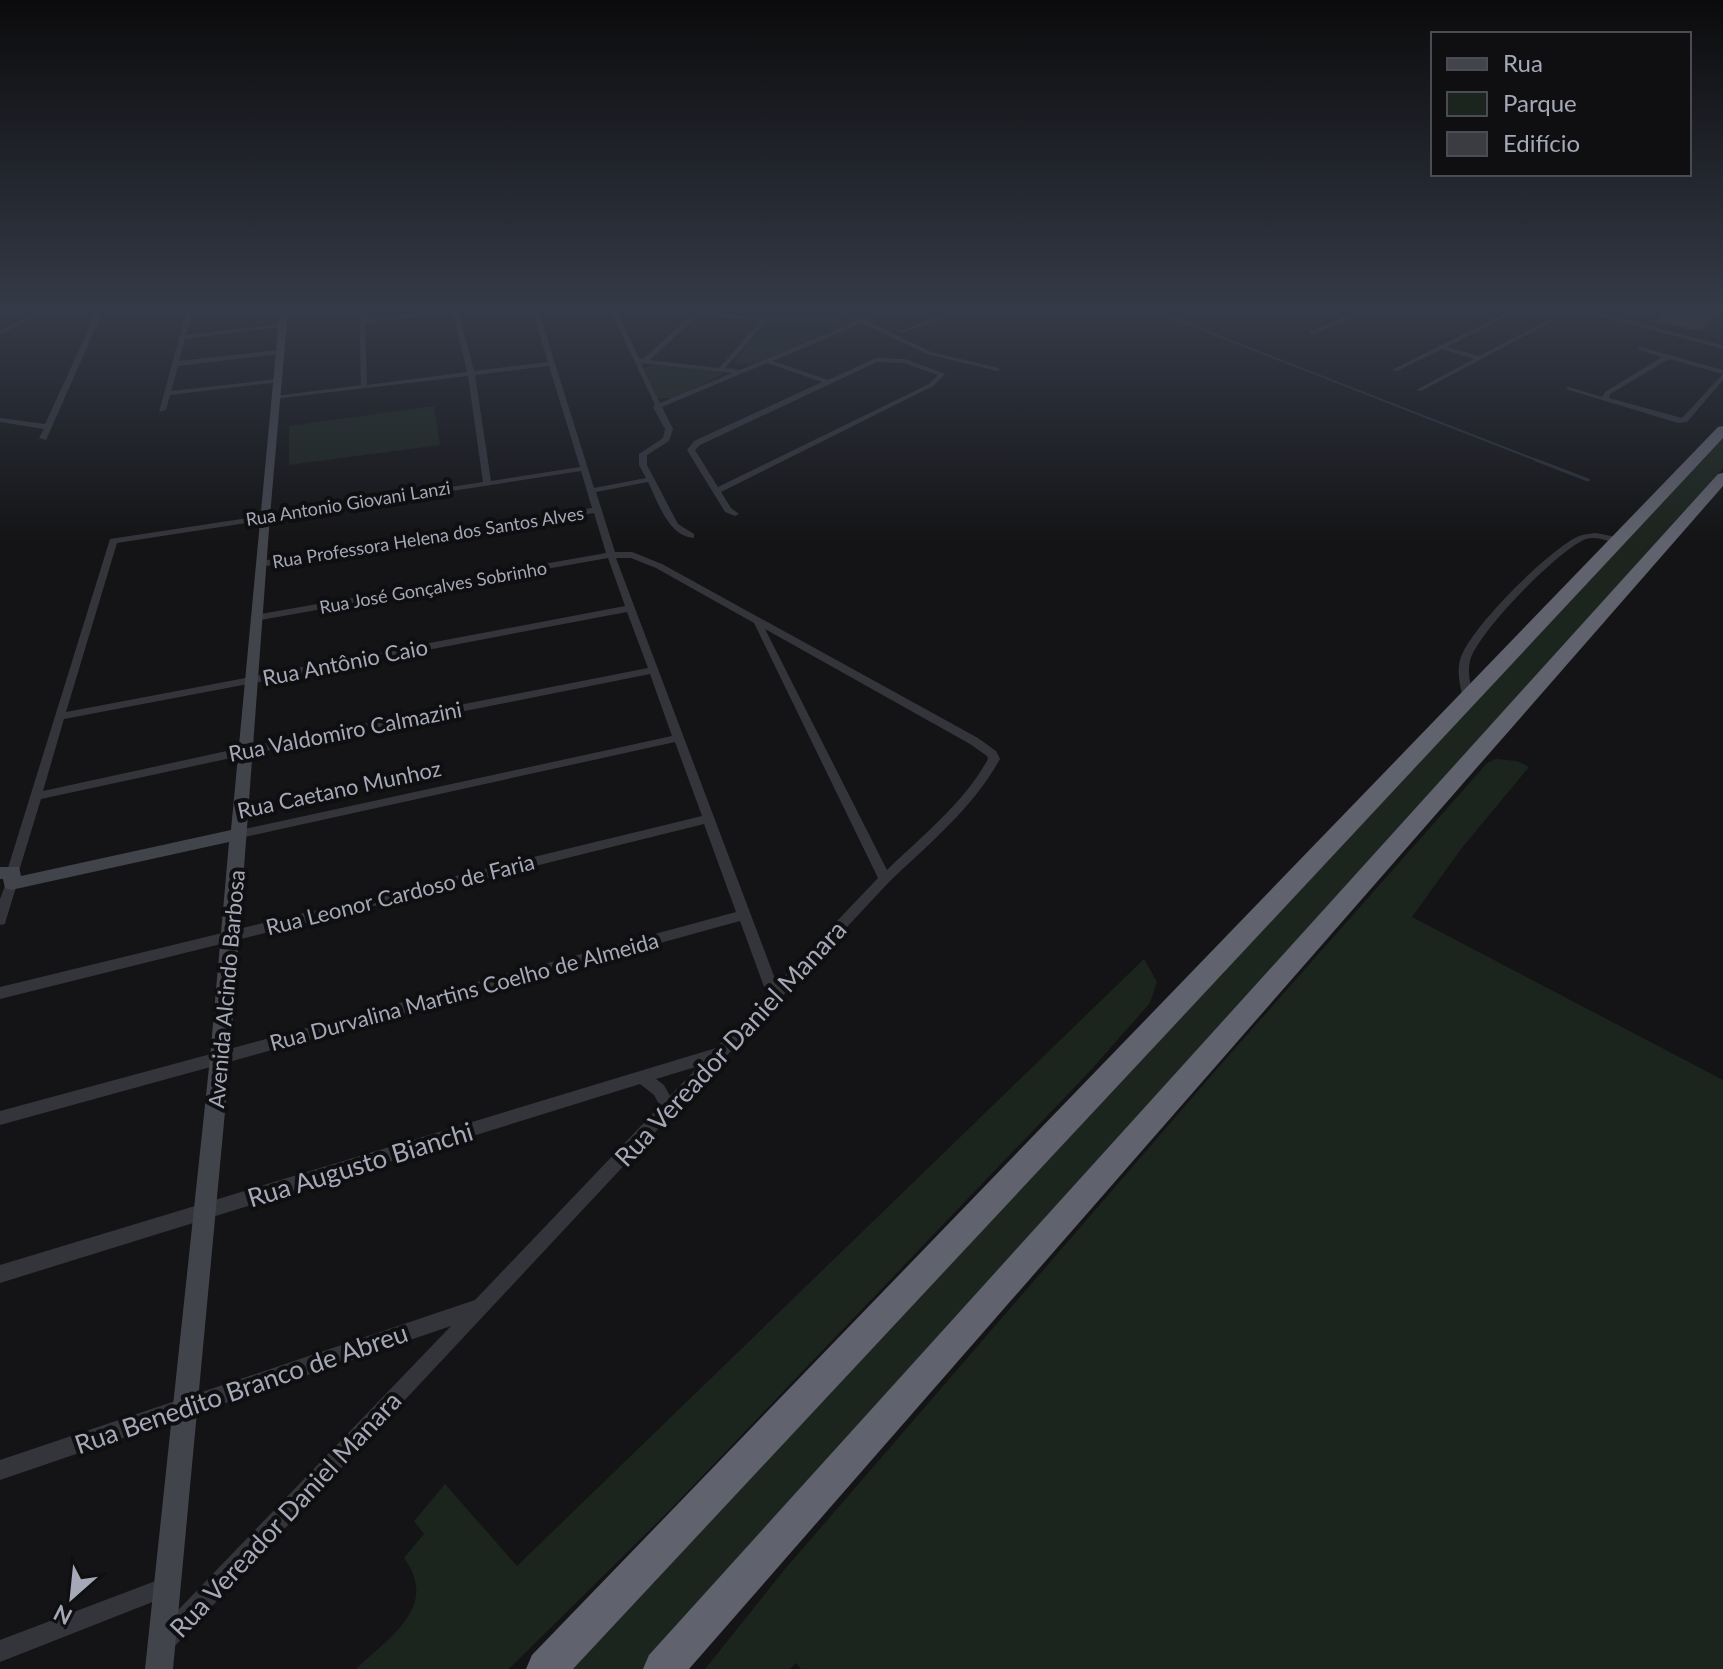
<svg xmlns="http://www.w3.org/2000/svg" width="1723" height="1669" font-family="Lato,sans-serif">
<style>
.green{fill:#1b241d}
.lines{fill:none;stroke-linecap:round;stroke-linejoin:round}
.stream-far1{stroke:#29313b;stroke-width:2}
.stream{stroke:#29313b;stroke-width:3}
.building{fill:#3b3c41;stroke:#2e2e32;stroke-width:2}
.street{fill:#34353b;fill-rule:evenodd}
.secondary{fill:#42444b;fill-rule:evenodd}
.highway{fill:#60626d;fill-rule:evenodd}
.labels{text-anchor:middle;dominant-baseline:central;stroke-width:8;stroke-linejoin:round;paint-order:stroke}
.far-street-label{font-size:18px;fill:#a4a8b7;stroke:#0f0f11}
.street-label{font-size:22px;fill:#a4a8b7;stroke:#0f0f11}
.near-street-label{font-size:26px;fill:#a4a8b7;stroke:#0f0f11}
</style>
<rect width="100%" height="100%" fill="#141416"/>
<g class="green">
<path d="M779 309H832L851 318 850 323 754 364H735L734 361Z"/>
<path d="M654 364 721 371 723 374 675 398H658L644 368Z"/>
<path d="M434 406 440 445 289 465V426Z"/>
<path d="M1723 437V468L1689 507 646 1669H565Z"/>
<path d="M1496 759 1517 761 1529 767 1461 849 1412 917 1723 1080V1669H801L796 1663 790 1669H705L785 1569 1223 1062 1487 763Z"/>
<path d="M1144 959 1157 982 1150 1003 1091 1070 669 1511 513 1665 508 1669H356C389 1637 440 1607 404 1558L424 1534 414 1521 445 1484 517 1566Z"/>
</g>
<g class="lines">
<path class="stream-far1" d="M1149 309 1541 462"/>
<path class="stream" d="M1536 460 1588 480"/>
</g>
<path class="building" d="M1668 309H1676L1713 317 1700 330 1656 321Z"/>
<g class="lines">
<g class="street">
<path d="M42 309H49L0 335V331Z"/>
<path d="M98 309H104L46 440 39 438 44 429 0 422V418L45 424Z"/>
<path d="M187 309H224L192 314 186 335 282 324 285 326 185 339 179 361 280 350 283 352 280 354 178 366 171 391 277 379 279 380V382L170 395 166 410 159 412Z"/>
<path d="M359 309H365V319L458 309 474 371 548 362 532 309H538L594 488 646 478 639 465V454L663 438 665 429 653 407 655 405 610 309H616L639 358 643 359 698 309H704L702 312 763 318 772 309H778L725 368 740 370 857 321 834 309H841L862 319 871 317V319L867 321 931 352 999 368V370L997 371 927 354 862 323 773 361 828 380 876 358 905 359 945 374 933 386 721 492 731 508 739 514 735 516 725 512 687 450 694 441 822 382 767 363 662 407 673 429 669 441 647 455V465L678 524 694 534V538C668 536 658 502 648 482L596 492 615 552H632L662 564 978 738 996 751 1000 759C973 808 929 844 889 882L174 1647 166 1650 158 1647 155 1639 158 1631 451 1326 0 1480V1460L475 1300 660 1106 654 1095 640 1084 0 1283V1265L716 1048 767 995 740 921 0 1125V1111L736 912 704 824 0 999V987L702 816 675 742 240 838 234 834 240 830 672 736 650 674 245 755 41 799 19 871 17 874H9L7 871 110 539 483 482 468 376 273 399V397L275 396 361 385ZM453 313 467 372 367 385 365 323ZM698 315 760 321 719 368 650 360ZM877 362 904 363 938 375 929 384 718 487 695 450 700 445ZM641 363 732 373 660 403ZM549 366 580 467 491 481 475 375ZM581 471 592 508 260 561 256 564 260 567 594 513 606 553 255 615 250 618 255 621 608 558 625 606 66 712 117 543ZM616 558H631L656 568 754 623 878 878 777 984ZM627 612 648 668 245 747 43 791 64 719ZM765 629 970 744 987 756 988 759C964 803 923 835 887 870ZM699 1066 670 1096 664 1085 656 1079Z"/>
<path d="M963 309H971L901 333 896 332Z"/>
<path d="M1206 309H1214L1227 315 1222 316Z"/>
<path d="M1318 309H1326L1348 316 1364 309H1372L1314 334H1310V332L1343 318Z"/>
<path d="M1514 309H1521L1447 347 1479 356 1548 320 1553 321 1421 391 1416 390 1474 359 1442 349 1397 371 1392 370Z"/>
<path d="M1574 309H1583L1723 345V349Z"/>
<path d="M1641 347 1723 370V380L1687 422 1678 423 1566 389 1569 387 1602 397 1605 392 1662 357 1639 350 1638 349ZM1669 359 1723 374 1682 418 1609 398 1610 394Z"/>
<path d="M1596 533 1611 536 1621 541 1617 544C1607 541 1597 536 1586 539 1560 548 1476 634 1470 661 1467 673 1471 686 1473 698L1468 701 1464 700C1460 688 1456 670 1461 657 1472 626 1547 552 1577 537 1583 534 1589 534 1596 533Z"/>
<path d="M11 879 15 881 17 884 6 920 5 924 0 925V899L7 881Z"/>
<path d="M166 1577 173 1580 176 1587 173 1594 0 1662V1640Z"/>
</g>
<path class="secondary" d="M280 309H288L270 516 230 1058 173 1669H145L210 1058 229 842 11 890 5 888 3 879H0V867H19L21 876 231 830Z"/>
<g class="highway">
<path d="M1723 426V438L573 1669H526L532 1655 1718 427Z"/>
<path d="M1723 473V486L689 1669H643L649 1655 1718 474Z"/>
</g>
</g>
<linearGradient id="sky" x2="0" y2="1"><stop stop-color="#0b0b0c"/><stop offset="0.57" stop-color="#343a47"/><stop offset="1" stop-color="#343a47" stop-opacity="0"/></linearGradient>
<rect width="1723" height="542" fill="url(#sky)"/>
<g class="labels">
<g class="far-street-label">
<text transform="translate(348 503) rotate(-9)">Rua Antonio Giovani Lanzi</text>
<text transform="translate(428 537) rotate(-9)">Rua Professora Helena dos Santos Alves</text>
<text transform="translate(433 587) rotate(-10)">Rua José Gonçalves Sobrinho</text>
</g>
<g class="street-label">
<text transform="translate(345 662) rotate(-11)">Rua Antônio Caio</text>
<text transform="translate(345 731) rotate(-11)">Rua Valdomiro Calmazini</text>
<text transform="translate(339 789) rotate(-12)">Rua Caetano Munhoz</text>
<text transform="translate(400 894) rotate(-14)">Rua Leonor Cardoso de Faria</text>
<text transform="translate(226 989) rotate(-85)">Avenida Alcindo Barbosa</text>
<text transform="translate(464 991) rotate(-15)">Rua Durvalina Martins Coelho de Almeida</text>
</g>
<g class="near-street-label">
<text transform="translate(730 1043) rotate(-47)">Rua Vereador Daniel Manara</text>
<text transform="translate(360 1164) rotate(-17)">Rua Augusto Bianchi</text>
<text transform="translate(241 1388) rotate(-19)">Rua Benedito Branco de Abreu</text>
<text transform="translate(285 1514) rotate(-47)">Rua Vereador Daniel Manara</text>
</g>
</g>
<rect x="1431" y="32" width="260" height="144" fill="#0f0f11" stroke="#4b4c53" stroke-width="2"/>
<rect x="1447" y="58" width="40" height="12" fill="#42444b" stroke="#4b4c53" stroke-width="2"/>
<text x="1503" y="72" font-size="24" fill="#a4a8b7">Rua</text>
<rect x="1447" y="92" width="40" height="24" fill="#1b241d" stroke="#4b4c53" stroke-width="2"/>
<text x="1503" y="112" font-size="24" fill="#a4a8b7">Parque</text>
<rect x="1447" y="132" width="40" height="24" fill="#3b3c41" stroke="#4b4c53" stroke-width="2"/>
<text x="1503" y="152" font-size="24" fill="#a4a8b7">Edifício</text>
<g transform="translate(72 1597) rotate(207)" stroke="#0f0f11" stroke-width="6" paint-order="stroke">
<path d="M0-6L14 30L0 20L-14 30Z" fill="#a4a8b7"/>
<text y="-12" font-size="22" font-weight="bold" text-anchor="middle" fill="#a4a8b7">N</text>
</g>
</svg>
